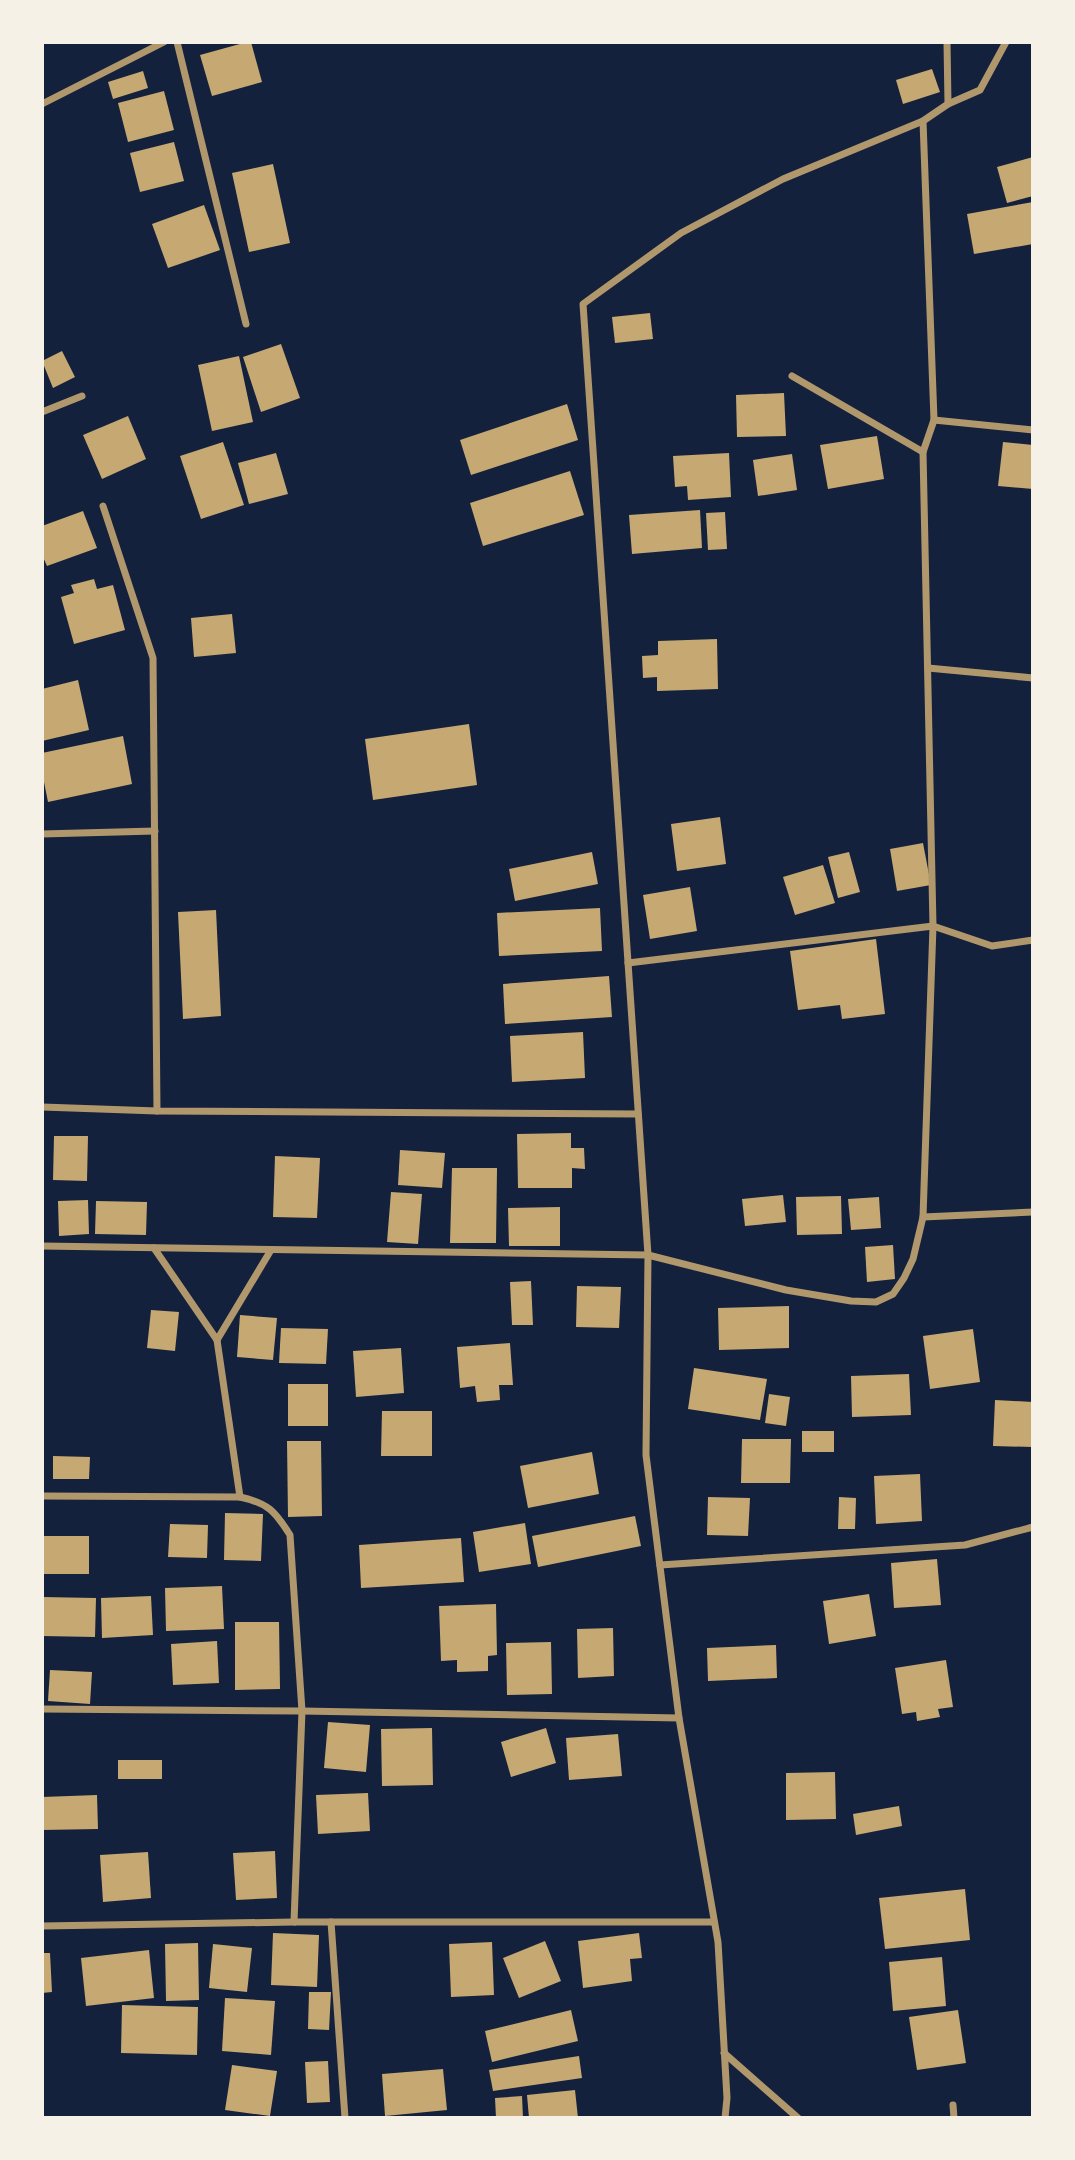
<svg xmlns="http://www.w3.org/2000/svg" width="1075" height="2160" font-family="Ubuntu,sans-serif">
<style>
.building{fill:#c6a872}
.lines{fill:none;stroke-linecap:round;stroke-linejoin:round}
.minor{stroke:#b1986c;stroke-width:7}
</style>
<rect width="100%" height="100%" fill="#14213d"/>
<g class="building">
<path d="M247 42H251L262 82 212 96 200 55Z"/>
<path d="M932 69 940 92 903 104 896 80Z"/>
<path d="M143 71 148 88 113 99 108 82Z"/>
<path d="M164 91 174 130 128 142 118 103Z"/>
<path d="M174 142 184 181 140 192 130 153Z"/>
<path d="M1033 157V196L1007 203 997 167Z"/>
<path d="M273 164 290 243 249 252 232 173Z"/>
<path d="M1033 202V244L974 254 967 214Z"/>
<path d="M204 205 220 250 168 268 152 224Z"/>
<path d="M650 313 653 339 615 343 612 317Z"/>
<path d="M281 344 300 398 261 412 243 357Z"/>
<path d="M62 351 75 377 53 388 42 361Z"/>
<path d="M239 356 253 422 212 431 198 365Z"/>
<path d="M784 393 786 436 737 437 736 395Z"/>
<path d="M567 404 578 440 471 475 460 440Z"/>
<path d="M128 416 146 459 102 479 83 435Z"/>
<path d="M877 436 884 479 828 489 820 445Z"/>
<path d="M223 442 244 505 201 519 180 456Z"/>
<path d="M1003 442 1033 445V489L998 486Z"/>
<path d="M276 453 288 494 249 504 238 463Z"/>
<path d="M729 453 731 497 688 500 687 486 675 487 673 456Z"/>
<path d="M792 454 797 490 758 496 753 460Z"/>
<path d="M570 471 584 515 483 546 470 503Z"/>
<path d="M700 510 702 548 632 554 629 515Z"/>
<path d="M83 511 97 548 47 566 42 555V526Z"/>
<path d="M725 512 727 549 708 550 706 513Z"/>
<path d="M94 579 97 589 113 585 125 630 74 644 61 597 74 593 71 585Z"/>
<path d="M232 614 236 653 194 657 191 618Z"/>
<path d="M717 639 718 689 657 691V677L643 678 642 656 658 655V641Z"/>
<path d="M78 680 89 730 42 741V689Z"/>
<path d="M469 724 477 785 373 800 365 739Z"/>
<path d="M123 736 132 784 48 802 42 772V753Z"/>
<path d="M720 817 726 864 677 871 671 824Z"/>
<path d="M923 843 931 885 897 891 890 849Z"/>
<path d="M592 852 598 884 515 901 509 869Z"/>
<path d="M849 852 860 892 838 898 828 857Z"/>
<path d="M823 865 835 903 795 915 783 877Z"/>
<path d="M690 887 697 931 650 939 643 895Z"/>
<path d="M600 908 602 951 499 956 497 913Z"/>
<path d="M216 910 221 1016 183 1019 178 912Z"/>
<path d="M876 939 885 1014 842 1019 840 1005 798 1010 790 951Z"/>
<path d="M609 976 612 1017 505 1024 503 984Z"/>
<path d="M583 1032 585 1078 512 1082 510 1036Z"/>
<path d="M571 1133V1148H584L585 1169 572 1168V1188H518L517 1134Z"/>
<path d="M54 1136H88L87 1181 53 1180Z"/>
<path d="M400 1150 445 1153 442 1188 398 1185Z"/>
<path d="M275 1156 320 1158 317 1218 273 1217Z"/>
<path d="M452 1168H497L496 1243H450Z"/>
<path d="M391 1192 422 1194 418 1244 387 1242Z"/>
<path d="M783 1195 786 1222 745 1226 742 1199Z"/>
<path d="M841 1196 842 1234 797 1235 796 1197Z"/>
<path d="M879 1197 881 1228 851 1230 848 1199Z"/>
<path d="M88 1200 89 1234 59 1236 58 1201Z"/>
<path d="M96 1201 147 1202 146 1235 95 1234Z"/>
<path d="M560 1207V1246H509L508 1208Z"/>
<path d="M893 1245 895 1279 867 1282 865 1247Z"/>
<path d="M531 1281 533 1325H512L510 1282Z"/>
<path d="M577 1286 621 1287 619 1328 576 1327Z"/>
<path d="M789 1306V1348L719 1350 718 1308Z"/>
<path d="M151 1310 179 1312 175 1351 147 1348Z"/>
<path d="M240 1315 277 1318 273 1360 237 1357Z"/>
<path d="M281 1328 328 1329 326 1364 279 1363Z"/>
<path d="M973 1329 980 1382 930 1389 923 1336Z"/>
<path d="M510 1343 513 1385H499L500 1400 477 1402 475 1386 460 1388 457 1347Z"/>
<path d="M401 1348 404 1393 356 1397 353 1351Z"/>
<path d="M694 1368 767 1379 760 1420 688 1409Z"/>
<path d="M909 1374 911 1415 852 1417 851 1376Z"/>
<rect x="288" y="1384" width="40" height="42"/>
<path d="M769 1394 790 1397 786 1426 765 1423Z"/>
<path d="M995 1400 1033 1402V1447L993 1446Z"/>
<path d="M382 1411H432V1456H381Z"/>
<rect x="802" y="1431" width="32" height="21"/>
<path d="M742 1439H791L790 1483H741Z"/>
<path d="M287 1441H321L322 1516 288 1517Z"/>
<path d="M592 1452 599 1494 528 1508 520 1466Z"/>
<path d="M53 1456 90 1457 89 1479H53Z"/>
<path d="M920 1474 922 1521 876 1524 874 1476Z"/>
<path d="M708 1497 750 1498 748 1536 707 1535Z"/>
<path d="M839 1497 856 1498 855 1529H838Z"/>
<path d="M225 1513 263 1514 261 1561 224 1560Z"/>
<path d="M635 1516 641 1546 538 1567 532 1536Z"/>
<path d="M525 1523 531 1564 479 1572 473 1532Z"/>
<path d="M170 1524 208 1525 207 1558 168 1557Z"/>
<rect x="42" y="1536" width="47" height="38"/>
<path d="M461 1538 464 1582 361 1588 359 1545Z"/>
<path d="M937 1559 941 1605 894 1608 891 1563Z"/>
<path d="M222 1586 224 1629 166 1631 165 1588Z"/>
<path d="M869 1594 876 1636 829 1644 823 1601Z"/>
<path d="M151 1596 153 1635 102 1638 101 1598Z"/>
<path d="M42 1597 96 1598 95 1637 42 1636Z"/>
<path d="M496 1604 497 1655 488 1656V1671L457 1672V1660L441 1661 439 1606Z"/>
<path d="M235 1622H279L280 1689 235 1690Z"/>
<path d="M613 1628 614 1676 578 1678 577 1629Z"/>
<path d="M217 1641 219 1683 173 1685 171 1644Z"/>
<path d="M551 1642 552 1694 507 1695 506 1643Z"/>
<path d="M776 1645 777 1678 708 1681 707 1648Z"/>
<path d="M946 1660 953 1707 938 1709 940 1717 917 1721 916 1712 902 1714 895 1668Z"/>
<path d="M50 1670 92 1672 90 1704 48 1701Z"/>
<path d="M328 1722 370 1725 366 1772 324 1768Z"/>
<path d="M432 1728 433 1785 382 1786 381 1729Z"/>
<path d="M546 1728 556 1763 511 1777 501 1742Z"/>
<path d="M618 1734 622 1776 569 1780 566 1738Z"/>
<rect x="118" y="1760" width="44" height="19"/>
<path d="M835 1772 836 1819 786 1820V1773Z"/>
<path d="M368 1793 370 1831 318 1834 316 1795Z"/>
<path d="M97 1795 98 1829 42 1830V1797Z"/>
<path d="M899 1806 902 1826 856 1835 853 1814Z"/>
<path d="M275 1851 277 1898 236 1900 233 1853Z"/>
<path d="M148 1852 151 1898 103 1902 100 1855Z"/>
<path d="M965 1889 970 1940 885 1949 879 1898Z"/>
<path d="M273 1933 319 1935 317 1987 271 1985Z"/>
<path d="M639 1933 642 1958 630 1959 632 1981 583 1988 578 1941Z"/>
<path d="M545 1941 561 1981 519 1998 503 1958Z"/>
<path d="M492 1942 494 1995 451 1997 449 1944Z"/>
<path d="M198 1943 199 2000 166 2001 165 1944Z"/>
<path d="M213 1944 252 1948 247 1992 209 1988Z"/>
<path d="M149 1950 154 1998 86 2006 81 1958Z"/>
<path d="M42 1953H50L52 1992 42 1993Z"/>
<path d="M942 1957 946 2006 893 2011 889 1962Z"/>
<path d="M309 1992H331L329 2030 308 2029Z"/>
<path d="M225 1998 275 2001 271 2055 222 2051Z"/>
<path d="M122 2005 198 2007 197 2055 121 2053Z"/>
<path d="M571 2010 578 2041 492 2062 485 2031Z"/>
<path d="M958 2010 966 2063 917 2070 909 2017Z"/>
<path d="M579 2056 582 2078 493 2091 489 2070Z"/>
<path d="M328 2061 330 2102 307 2103 305 2062Z"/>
<path d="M232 2065 277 2071 270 2116 225 2110Z"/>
<path d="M443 2069 447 2110 385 2116 382 2074Z"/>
<path d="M575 2090 578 2118H529L527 2095Z"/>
<path d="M522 2096 523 2118H496L495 2098Z"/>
</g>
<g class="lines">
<g class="minor">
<path d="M177 42 246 324"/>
<path d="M42 104 164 42"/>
<path d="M948 104 980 90 1006 42"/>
<path d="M792 376 923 452 934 420 923 121 948 104 947 42"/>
<path d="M42 412 82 396"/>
<path d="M934 420 1033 430"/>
<path d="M103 506 153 658 157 1111"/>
<path d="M928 668 1033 678"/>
<path d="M42 834 155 831"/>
<path d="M628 963 933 926 992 946 1033 940"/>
<path d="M42 1107 157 1111 638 1114"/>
<path d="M923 1217 1033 1212"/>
<path d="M42 1246 648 1255 786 1290 851 1301 876 1302 893 1294 904 1278 913 1259 923 1217 933 926 923 452"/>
<path d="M154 1248 217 1340"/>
<path d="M42 1496 240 1497C268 1503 275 1511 290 1535L302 1711 294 1922"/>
<path d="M240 1497 217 1340 271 1250"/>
<path d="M660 1565 965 1545 1033 1527"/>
<path d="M42 1709 302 1711 679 1718"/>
<path d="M331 1922 345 2118"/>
<path d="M42 1926 294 1922H714"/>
<path d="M724 2053 798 2118"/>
<path d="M953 2105 954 2118"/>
<path d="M725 2118 727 2098 718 1942 679 1718 646 1455 648 1255 583 304 681 233 783 179 923 121"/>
</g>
</g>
<rect width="1075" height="2160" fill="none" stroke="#f6f1e7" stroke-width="88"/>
</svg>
